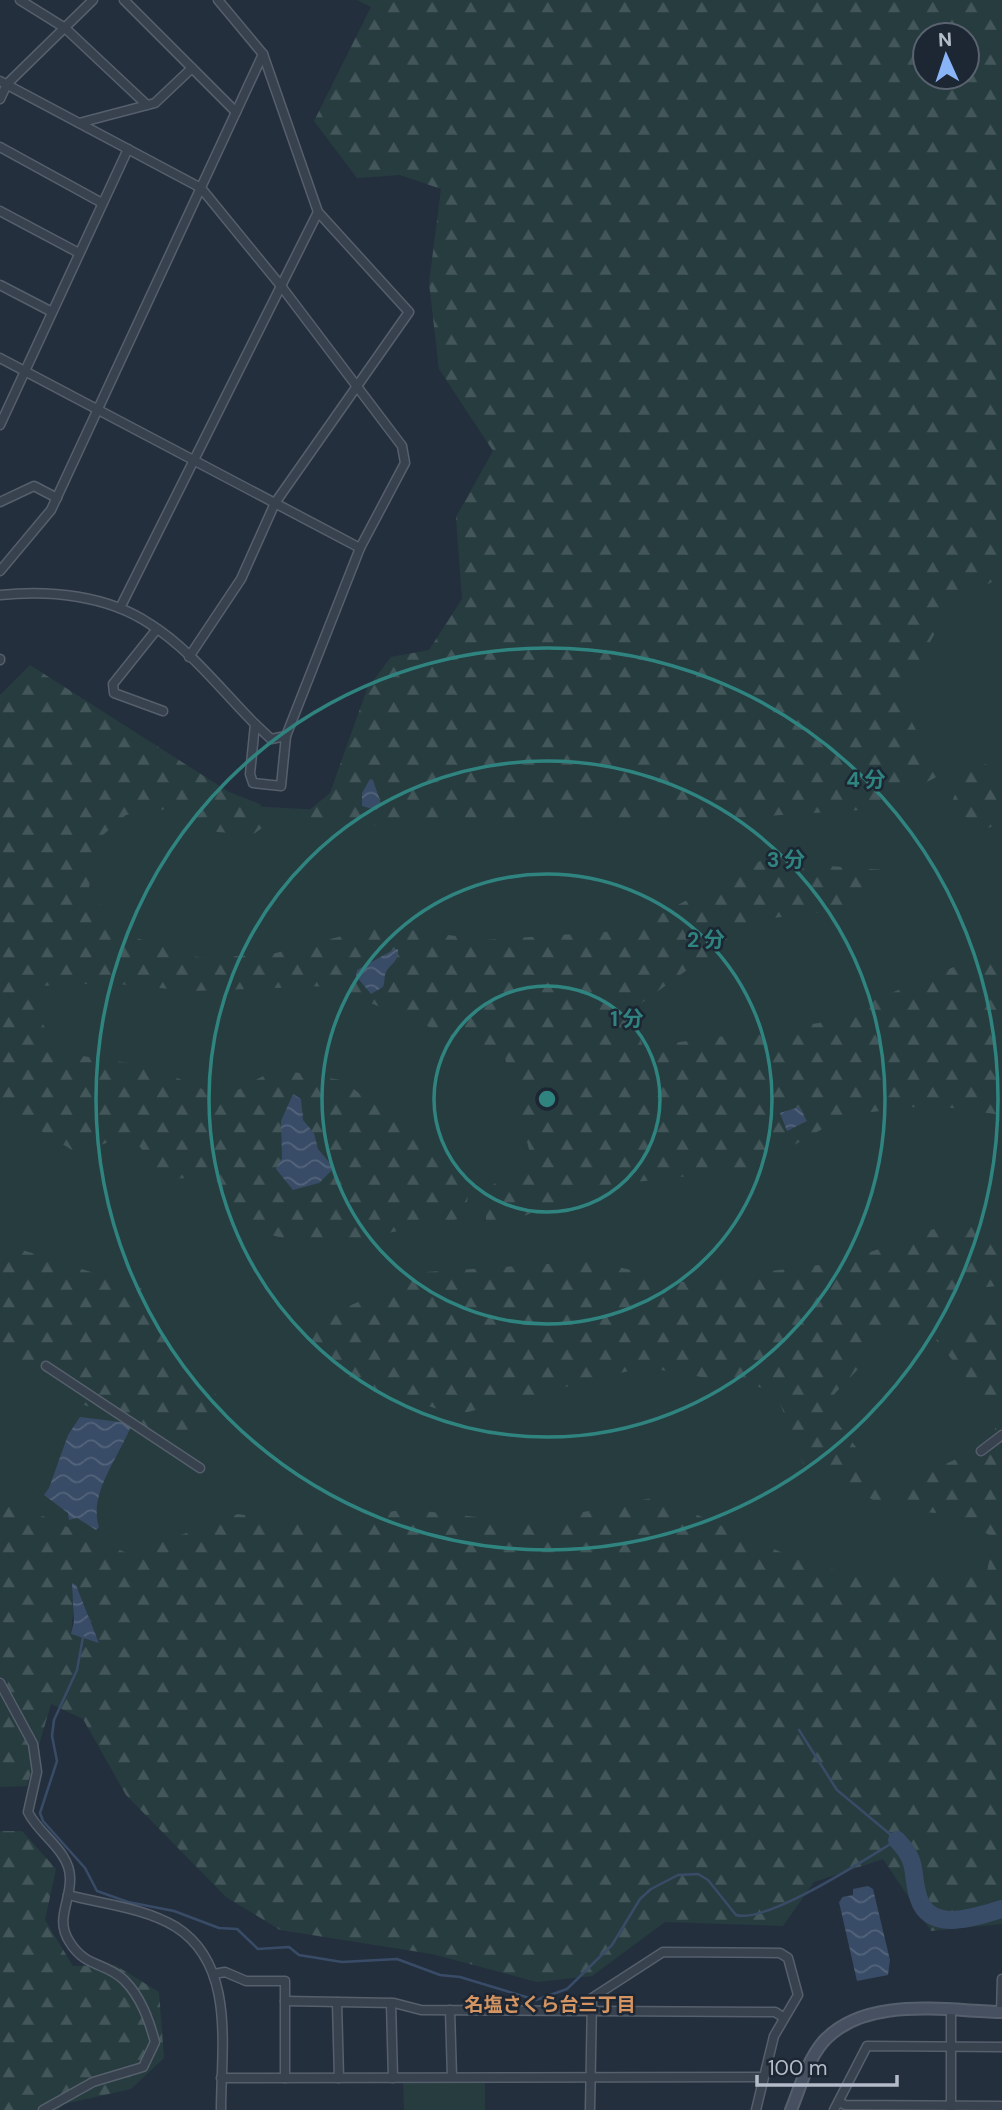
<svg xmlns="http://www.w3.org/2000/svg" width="1002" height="2110" font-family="'DM Sans','Noto Sans JP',sans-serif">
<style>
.green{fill:#263c3f}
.forest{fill:url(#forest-firs);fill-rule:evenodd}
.water{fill:url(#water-waves)}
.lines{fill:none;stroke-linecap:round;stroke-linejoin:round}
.stream{stroke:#394c67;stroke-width:2.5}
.river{stroke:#394c67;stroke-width:18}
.street-casing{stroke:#565f6c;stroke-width:11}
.secondary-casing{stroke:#565f6c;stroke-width:14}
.street{stroke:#38414e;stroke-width:8}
.secondary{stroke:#465061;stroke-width:10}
.ring{fill:none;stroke:#308480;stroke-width:3.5}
.labels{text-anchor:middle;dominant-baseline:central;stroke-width:5;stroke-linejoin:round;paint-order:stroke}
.neighbourhood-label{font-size:19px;font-weight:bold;fill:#d59563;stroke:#1d2633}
.centre{fill:#308480;stroke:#1d2633;stroke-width:3.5}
.ring-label{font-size:21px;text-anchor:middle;font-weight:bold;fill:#308480;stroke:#1d2633;stroke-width:5;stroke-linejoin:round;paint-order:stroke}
</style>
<defs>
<pattern id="forest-firs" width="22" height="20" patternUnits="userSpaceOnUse" patternTransform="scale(1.75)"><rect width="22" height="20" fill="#263c3f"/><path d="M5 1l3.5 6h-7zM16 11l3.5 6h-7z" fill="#435659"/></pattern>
<pattern id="water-waves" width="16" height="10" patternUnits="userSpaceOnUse" patternTransform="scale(1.75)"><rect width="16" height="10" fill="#394c67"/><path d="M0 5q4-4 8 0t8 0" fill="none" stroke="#53647b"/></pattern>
</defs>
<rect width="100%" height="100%" fill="#242f3e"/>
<g class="green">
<path d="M1002 572V1603L127 1568 0 1496V837L68 796 342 811 923 612Z"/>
<path d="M485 2080V2110H404L403 2082Z"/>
</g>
<g class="forest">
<path d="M357 0H1002V576L950 606 899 698 940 775 877 809 621 825 466 820 362 826 302 816 330 793 367 689 391 657 429 650 462 599 456 517 493 451 439 369 429 283 441 189 400 175 357 178 314 121 371 7ZM925 35H967V77H925Z"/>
<path d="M30 665 229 792 260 804 268 824 252 835 207 831 166 809 126 815 96 841 89 888 117 932 201 958 272 954 381 926 486 940 631 930 760 861 900 871 841 910 773 918 687 970 632 1010 643 1047 819 1023 956 966 1002 953V1115L931 1105 847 1115 752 1169 600 1186 486 1231V1190L531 1157 505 1058 329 986 191 991 107 983 40 986 36 1014 62 1053 150 1066 223 1098 276 1069 341 1080 409 1129 469 1190 464 1218 317 1247 248 1229 214 1177 166 1179 130 1135 77 1153 0 1106V695Z"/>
<path d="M970 759 1002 770V823L988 828 949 809Z"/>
<path d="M1002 1226V1286L986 1287 911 1331H884L861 1366 824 1405 878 1476 887 1507 803 1464 775 1390 644 1367 456 1415 327 1373 299 1343 331 1314 426 1272 592 1261 683 1282 843 1262 939 1227Z"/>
<path d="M0 1238 13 1247 141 1288 176 1363 223 1400 189 1441 84 1405 66 1382 0 1350Z"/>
<path d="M993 1301 1002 1307V1924L931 1931 883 1859 814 1882 783 1926 665 1922 592 1976 537 1982 432 1954 280 1930 226 1897 126 1795 83 1719 51 1704 27 1786 0 1787V1485L29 1510 129 1554 238 1514 313 1526 405 1509 529 1523 657 1497 819 1569 986 1578 993 1537 949 1514 909 1511 902 1483 993 1443 997 1415 936 1340ZM76 1585 99 1642 71 1634Z"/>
<path d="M0 1831H22L56 1869 45 1920 73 1966 115 1965 159 1992 164 2058 131 2089 64 2104 58 2110H0Z"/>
</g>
<g class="water">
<path d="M370 779 373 780 381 804 377 810 362 806V793Z"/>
<path d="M395 949H398C399 964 388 964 385 975 384 979 385 983 383 987L371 994 356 976 357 970Z"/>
<path d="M293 1094 301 1099 303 1120 314 1133 318 1149 334 1168 319 1183 293 1190 276 1169 282 1158 281 1121Z"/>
<path d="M799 1107 807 1121 787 1131 780 1113Z"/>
<path d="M80 1417 128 1423 131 1426C119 1457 88 1494 99 1527L96 1530 77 1518 69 1520 68 1513 44 1495 49 1488 68 1435Z"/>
<path d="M72 1583 76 1585 99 1643 71 1634 74 1621Z"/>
<path d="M868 1886 873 1889 890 1960 888 1975 857 1981 839 1902 843 1897 853 1895V1889Z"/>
</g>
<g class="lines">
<path class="stream" d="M83 1637 77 1670 54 1720 52 1736 57 1761 40 1813 43 1821 85 1868 97 1891 128 1902 174 1911 219 1928 237 1929 258 1949 289 1947 299 1955 342 1962 397 1959 440 1975 460 1977 536 2000 567 1989 612 1945 640 1899 651 1889 678 1875 698 1874 708 1880 736 1915C767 1924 867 1858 897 1840L837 1790 799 1730"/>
<path class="river" d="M897 1840C920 1864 910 1873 919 1899 931 1934 977 1916 1002 1909"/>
<g class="street-casing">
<g id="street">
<path d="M20 0 65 28 147 105"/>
<path d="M124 0 236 112"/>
<path d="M0 81 201 188 281 286 402 446 405 463 360 548 286 736 281 786 253 783 250 774 255 724C222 691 190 649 150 624 107 595 50 590 0 595"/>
<path d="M0 99 7 84 93 0"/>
<path d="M79 123 155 103 192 68"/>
<path d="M0 147 102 203"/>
<path d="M0 211 79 253"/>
<path d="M0 285 52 312"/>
<path d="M0 358 360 548"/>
<path d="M0 425 128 149"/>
<path d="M0 502 34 486 57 498"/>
<path d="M0 571 51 510 263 54"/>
<path d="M120 608 318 212"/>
<path d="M157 629 113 684 114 693 163 711"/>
<path d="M189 657 241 579 275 503 409 312 318 212 263 54 218 0"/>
<path d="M0 659V660"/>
<path d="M255 724 271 739 286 736"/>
<path d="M46 1366 200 1468"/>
<path d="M981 1451 1002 1435"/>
<path d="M0 1683 33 1744 37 1772 28 1812C39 1835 70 1851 70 1878 71 1901 55 1919 69 1941 86 1969 104 1961 124 1980 141 1997 149 2020 155 2042L143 2067 93 2082 43 2110"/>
<path d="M68 1895C103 1904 145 1908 176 1927 236 1965 221 2049 221 2110"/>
<path d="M214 1974 225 1972 246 1981H285V2078"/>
<path d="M285 2001 394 2003 421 2010 775 2012 783 2017"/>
<path d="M337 2002 339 2078"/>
<path d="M391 2003 393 2078"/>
<path d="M450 2010 452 2077"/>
<path d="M1001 2012 1002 1979"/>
<path d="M221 2078 763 2077"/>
<path d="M839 2102 845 2105 1002 2106"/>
<path d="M590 2110 592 1998 663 1952 780 1953 788 1958 798 1995 774 2036 756 2110"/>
<path d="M834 2110 867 2046 1002 2047"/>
<path d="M951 2110V2011"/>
</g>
</g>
<g class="secondary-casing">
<path id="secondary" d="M791 2110C800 2088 807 2061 823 2042 865 1995 946 2011 1002 2012"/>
</g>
<use href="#street" class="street"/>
<use href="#secondary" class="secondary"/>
</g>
<g class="ring">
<circle cx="547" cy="1099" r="113"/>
<circle cx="547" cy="1099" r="225"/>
<circle cx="547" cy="1099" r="338"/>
<circle cx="547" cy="1099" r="451"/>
</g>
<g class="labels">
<g class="neighbourhood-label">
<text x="550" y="2004">名塩さくら台三丁目</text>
</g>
</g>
<circle cx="547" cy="1099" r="10" class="centre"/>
<g class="ring-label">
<text x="866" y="787">4 分</text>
<text x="786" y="867">3 分</text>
<text x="706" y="947">2 分</text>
<text x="627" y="1026">1 分</text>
</g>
<g transform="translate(946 56) rotate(357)"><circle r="33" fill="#1d2633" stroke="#59626f" stroke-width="2"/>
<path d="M0-5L12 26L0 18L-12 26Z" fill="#8ab4f8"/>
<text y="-10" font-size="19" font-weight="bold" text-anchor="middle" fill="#b4bcc9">N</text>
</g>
<path d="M757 2075v10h140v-10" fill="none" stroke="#b4bcc9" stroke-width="3.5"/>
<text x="768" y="2075" font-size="21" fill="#b4bcc9" stroke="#1d2633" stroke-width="5" paint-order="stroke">100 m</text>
</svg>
